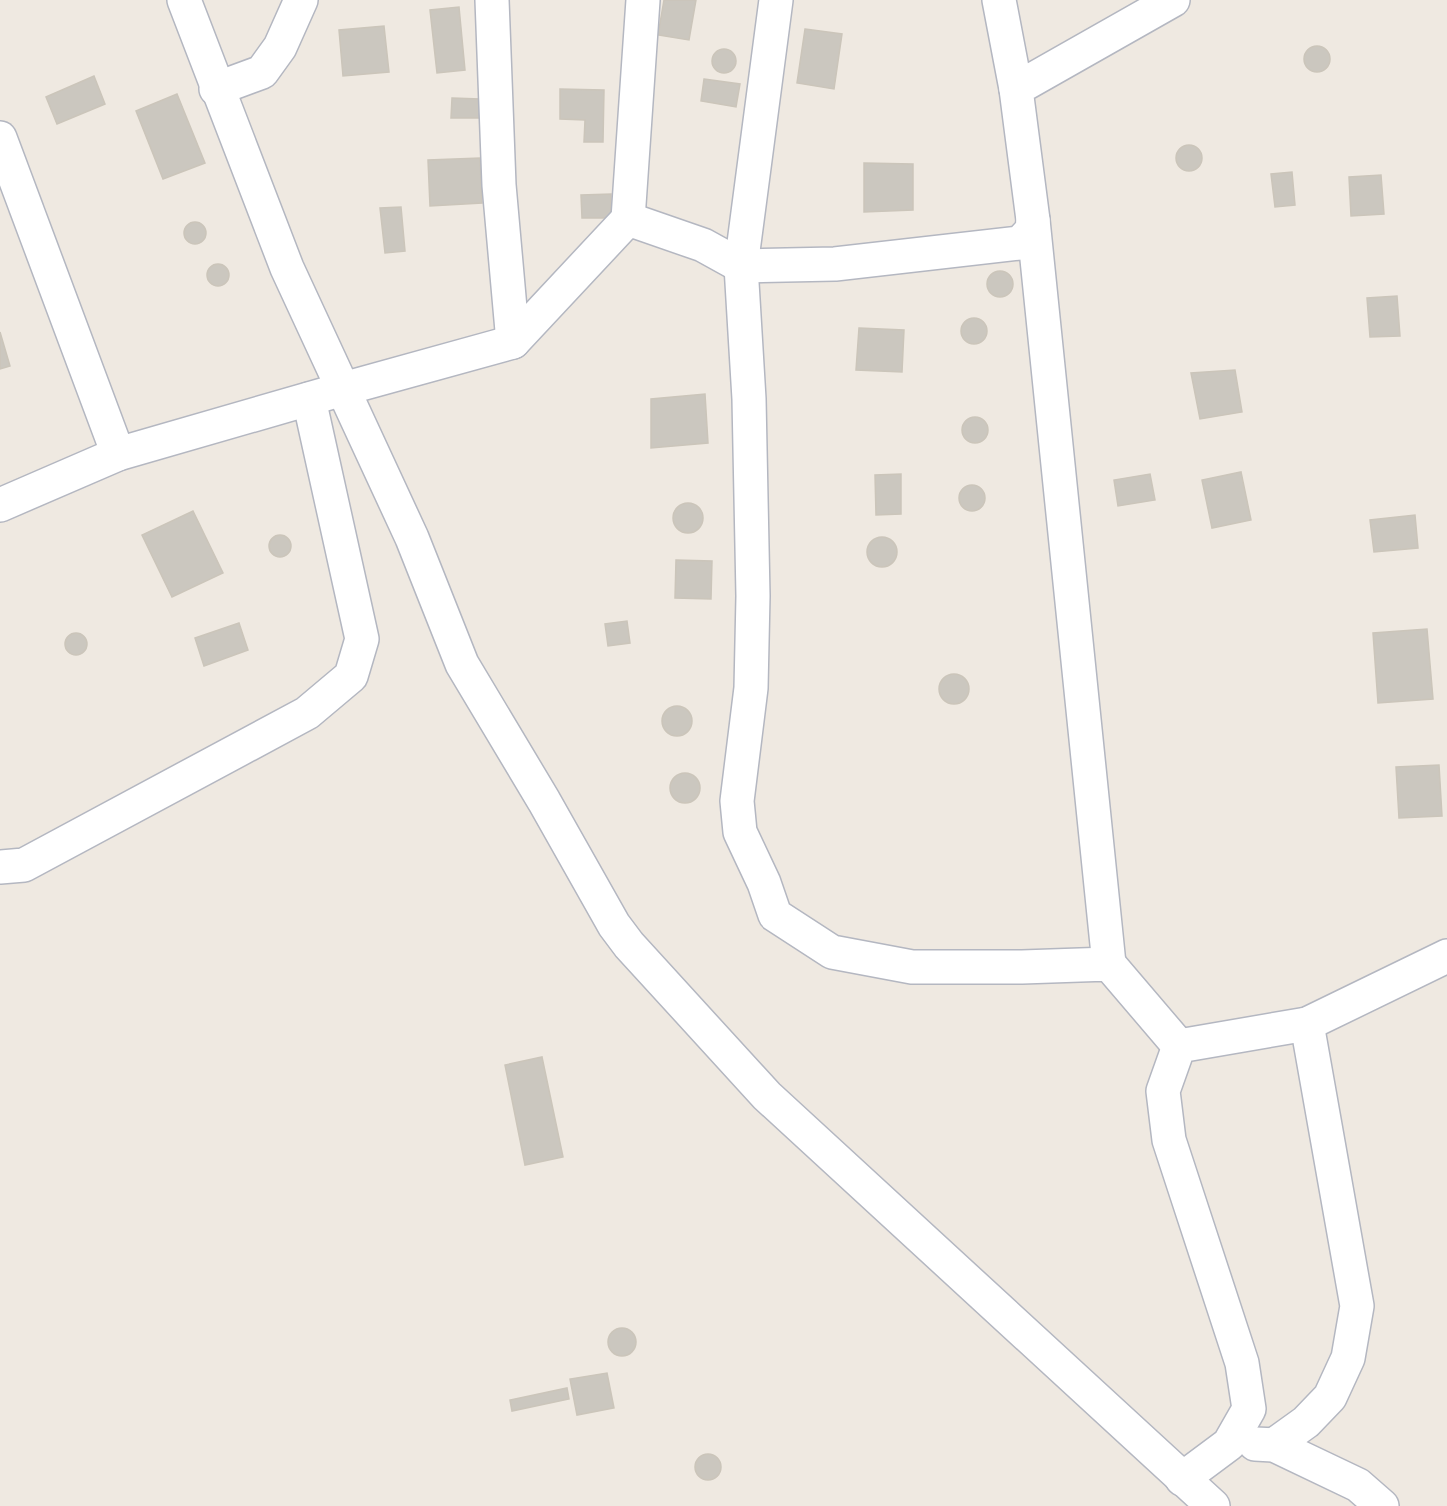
<svg xmlns="http://www.w3.org/2000/svg" width="1447" height="1506" font-family="'Golos Text',sans-serif">
<style>
.building{fill:#cbc7bf;stroke:#cbc5ba;stroke-width:1.5}
.lines{fill:none;stroke-linecap:round;stroke-linejoin:round}
.minor-casing{stroke:#b4b7c1;stroke-width:36}
.tertiary-casing{stroke:#b4b7c1;stroke-width:36}
.minor{stroke:#fff;stroke-width:33}
.tertiary{stroke:#fff;stroke-width:33}
</style>
<rect width="100%" height="100%" fill="#efe9e1"/>
<g class="building">
<path d="M664 0H696L689 40 658 35Z"/>
<path d="M459 7 465 70 437 73 430 10Z"/>
<path d="M384 26 389 72 343 76 339 30Z"/>
<path d="M805 29 842 34 834 89 797 83Z"/>
<circle cx="1317" cy="59" r="13"/>
<circle cx="724" cy="61" r="12"/>
<path d="M94 76 105 104 57 124 46 97Z"/>
<path d="M704 79 740 84 736 107 701 101Z"/>
<path d="M560 89 604 90 603 142H584L585 120 560 119Z"/>
<path d="M177 94 205 163 163 179 136 111Z"/>
<path d="M452 98 480 99V118H451Z"/>
<circle cx="1189" cy="158" r="13"/>
<path d="M480 158 482 203 430 206 428 160Z"/>
<path d="M864 163 913 164V210L864 212Z"/>
<path d="M1292 172 1295 205 1275 207 1271 174Z"/>
<path d="M1381 175 1384 214 1351 216 1349 177Z"/>
<path d="M611 194V218H582L581 195Z"/>
<path d="M401 207 405 251 385 253 380 208Z"/>
<circle cx="195" cy="233" r="11"/>
<circle cx="218" cy="275" r="11"/>
<circle cx="1000" cy="284" r="13"/>
<path d="M1397 296 1400 336 1370 337 1367 298Z"/>
<circle cx="974" cy="331" r="13"/>
<path d="M859 328 904 330 902 372 856 370Z"/>
<path d="M0 332 10 366 0 369Z"/>
<path d="M1235 370 1242 412 1200 419 1191 373Z"/>
<path d="M705 394 708 443 651 448V399Z"/>
<circle cx="975" cy="430" r="13"/>
<path d="M1241 472 1251 520 1212 528 1202 480Z"/>
<path d="M901 474V514L876 515 875 475Z"/>
<path d="M1150 474 1155 500 1118 506 1114 480Z"/>
<circle cx="972" cy="498" r="13"/>
<circle cx="688" cy="518" r="15"/>
<path d="M193 511 223 573 172 597 142 535Z"/>
<path d="M1415 515 1418 548 1374 552 1370 520Z"/>
<circle cx="280" cy="546" r="11"/>
<circle cx="882" cy="552" r="15"/>
<path d="M676 560 712 561 711 599 675 598Z"/>
<path d="M627 621 630 643 608 646 605 624Z"/>
<path d="M239 623 248 650 204 666 195 638Z"/>
<path d="M1427 629 1433 699 1378 703 1373 633Z"/>
<circle cx="76" cy="644" r="11"/>
<circle cx="954" cy="689" r="15"/>
<circle cx="677" cy="721" r="15"/>
<path d="M1439 765 1442 816 1399 818 1396 767Z"/>
<circle cx="685" cy="788" r="15"/>
<path d="M542 1057 563 1157 525 1165 505 1065Z"/>
<circle cx="622" cy="1342" r="14"/>
<path d="M607 1373 614 1408 577 1415 570 1379Z"/>
<path d="M567 1388 569 1399 512 1411 510 1400Z"/>
<circle cx="708" cy="1467" r="13"/>
</g>
<g class="lines">
<g class="minor-casing">
<g id="minor">
<path d="M492 0 499 185 513 342"/>
<path d="M776 0 741 266 749 399 753 596 751 688 737 801 740 832 764 883 775 915 832 952 912 967H1022L1109 964 1179 1046"/>
<path d="M999 0 1016 89"/>
<path d="M216 89 262 72 280 47 301 0"/>
<path d="M0 138 118 454"/>
<path d="M628 219 643 0"/>
<path d="M1033 220 1109 964"/>
<path d="M0 505 118 454 343 389 513 342 628 219 703 245 741 266 835 264 1020 243 1032 230 1033 220 1016 89 1173 0"/>
<path d="M0 867 24 865 307 713 351 676 362 639 309 399"/>
<path d="M1255 1444 1274 1445 1358 1485 1382 1506"/>
<path d="M1274 1445 1306 1422 1330 1397 1348 1358 1357 1306 1307 1024"/>
<path d="M1182 1479 1229 1444 1249 1409 1242 1363 1169 1140 1163 1091 1179 1046 1307 1024 1447 956"/>
</g>
</g>
<g class="tertiary-casing">
<path id="tertiary" d="M184 0 287 268 412 538 462 664 544 801 614 925 629 945 767 1096 1213 1506"/>
</g>
<use href="#minor" class="minor"/>
<use href="#tertiary" class="tertiary"/>
</g>
</svg>
